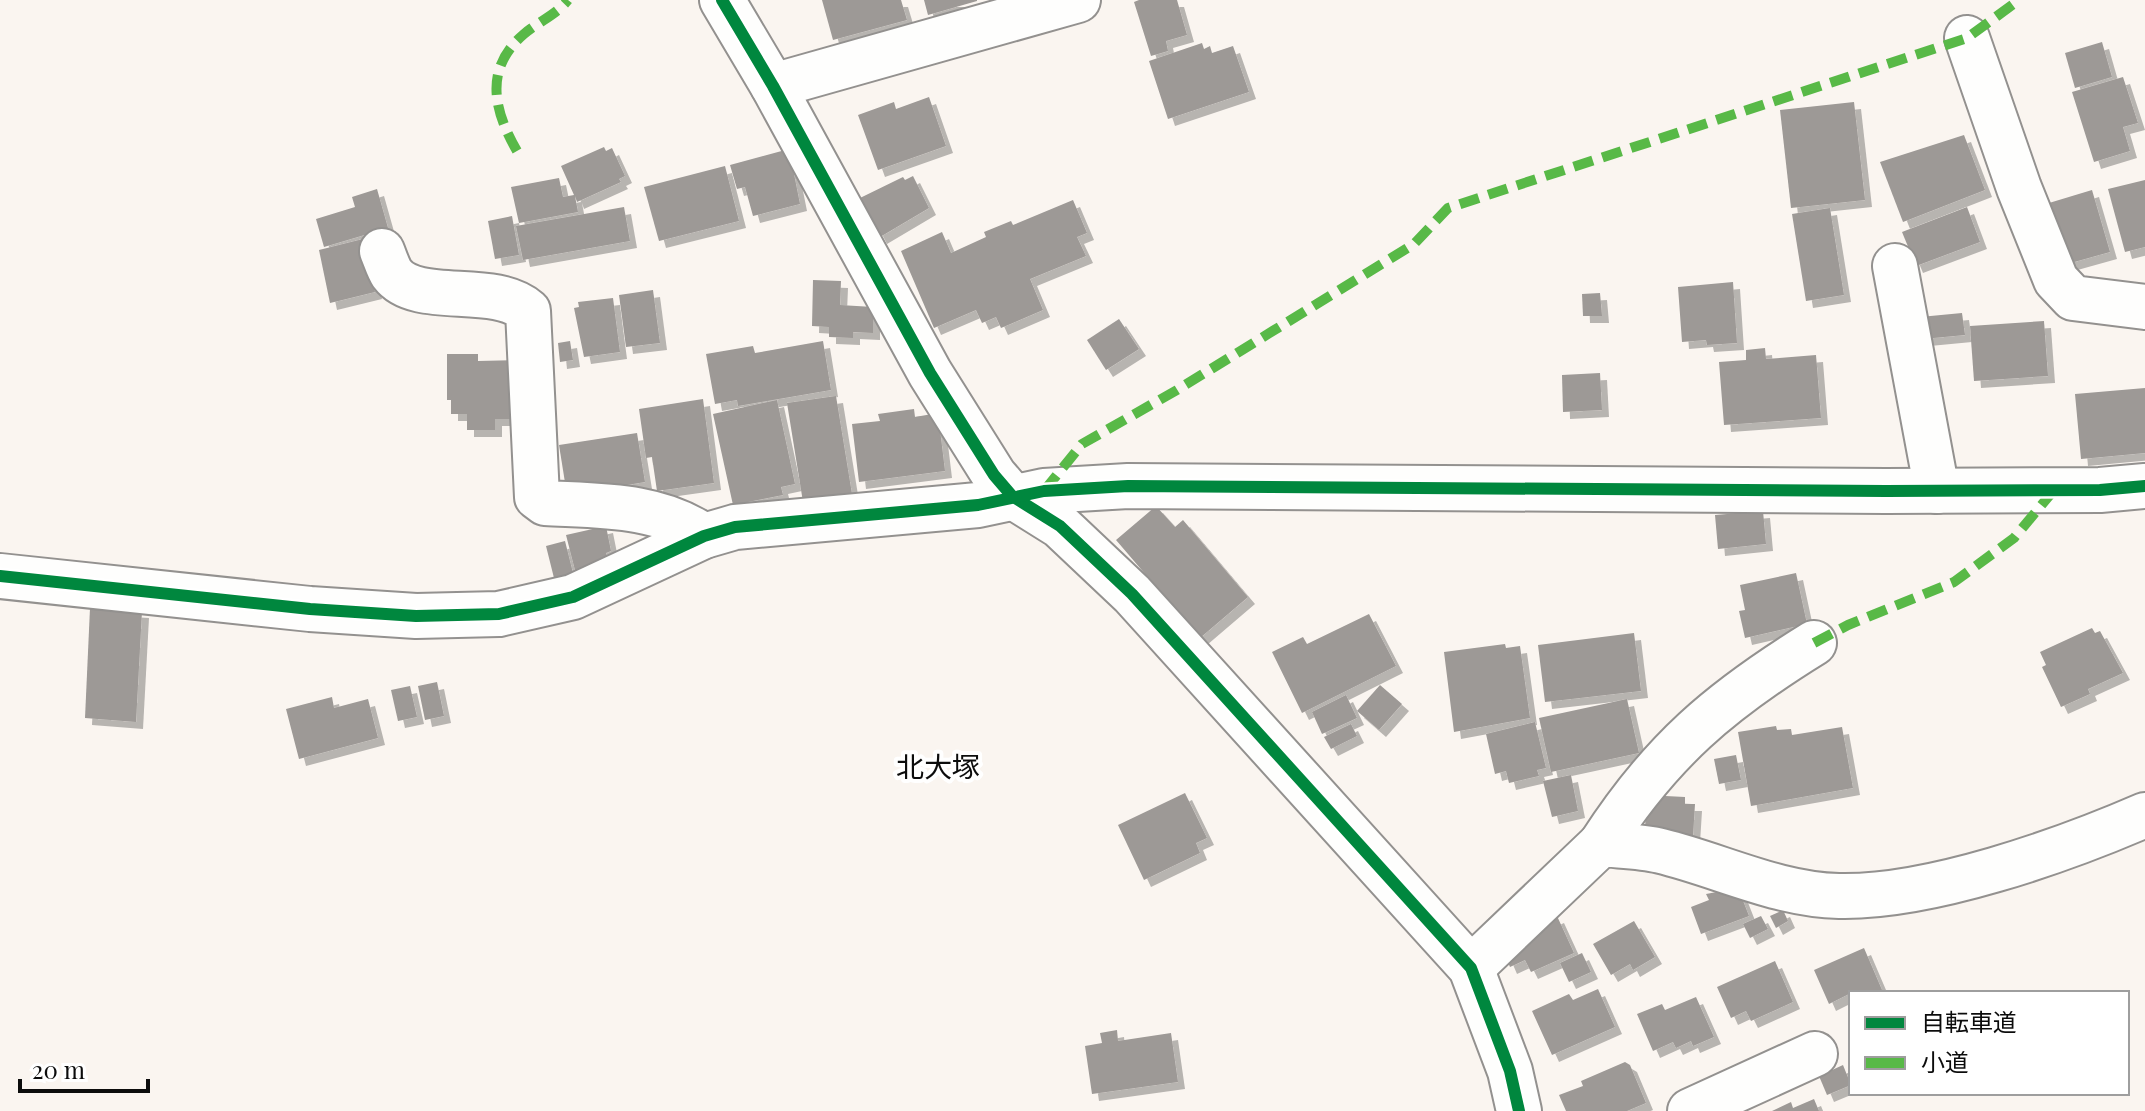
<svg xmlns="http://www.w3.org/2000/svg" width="2145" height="1111" font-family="'Playfair Display','Noto Sans JP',serif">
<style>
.building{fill:#9d9996;filter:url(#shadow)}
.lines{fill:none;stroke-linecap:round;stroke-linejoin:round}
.minor-casing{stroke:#93918f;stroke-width:48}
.minor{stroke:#fefefd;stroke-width:44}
.quiet{stroke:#58b947;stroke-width:10;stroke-dasharray:20 10;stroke-linecap:butt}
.cycleway-casing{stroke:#fff;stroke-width:17}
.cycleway{stroke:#00873e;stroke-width:12}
.labels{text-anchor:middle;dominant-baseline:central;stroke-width:8;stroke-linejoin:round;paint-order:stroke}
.quarter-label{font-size:28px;fill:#0c0c0c;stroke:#fff}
</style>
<defs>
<filter id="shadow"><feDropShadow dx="7" dy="7" stdDeviation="0" flood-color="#0004"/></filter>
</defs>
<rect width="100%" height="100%" fill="#faf5f0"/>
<g class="building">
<path d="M822 0H901L907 20 833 40Z"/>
<path d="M924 0H977V1L928 15Z"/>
<path d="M1139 0H1177L1187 35 1166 41 1168 51 1151 56 1134 2Z"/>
<path d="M2102 42 2112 77 2075 88 2065 53Z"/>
<path d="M1202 43 1204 49 1210 46 1212 53 1233 46 1249 92 1168 119 1149 61Z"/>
<path d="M2123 77 2138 123 2123 127 2130 151 2094 162 2072 92Z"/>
<path d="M929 97 946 146 878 170 858 115 894 102 896 109Z"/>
<path d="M1854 102 1865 200 1791 208 1780 110Z"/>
<path d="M1964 135 1985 190 1903 222 1880 162Z"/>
<path d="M604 147 606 151 612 148 625 176 619 179 621 182 577 202 575 196 578 212 519 223 511 187 559 178 563 197 574 195 561 166Z"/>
<path d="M789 149 800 204 753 216 745 187 737 189 730 165Z"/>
<path d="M725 166 739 221 659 241 644 187Z"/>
<path d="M913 176 929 208 880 237 860 198 903 177 905 180Z"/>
<path d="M2145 180V247L2125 252 2108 189Z"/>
<path d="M377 189 388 228 324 247 316 219 355 207 352 197Z"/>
<path d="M2092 190 2110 252 2067 264 2049 203Z"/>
<path d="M1073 200 1087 233 1077 237 1086 256 1030 279 1043 310 1001 328 996 317 982 323 976 310 934 328 901 251 942 232 951 253 986 237 984 232 1011 221 1013 225Z"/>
<path d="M624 207 630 241 523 260 516 226Z"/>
<path d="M1967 207 1980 242 1916 266 1902 232Z"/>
<path d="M1830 208 1844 295 1806 301 1792 214Z"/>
<path d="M512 216 519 255 495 259 488 221Z"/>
<path d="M363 239 375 292 330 303 319 250Z"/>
<path d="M813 280 841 281 840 305 873 307V333L853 332V338L829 337V327L812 326Z"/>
<path d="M1733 282 1737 343 1707 345 1706 340 1682 342 1678 287Z"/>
<path d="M653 290 660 343 626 347 619 295Z"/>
<path d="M1600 293 1602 316H1583L1582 294Z"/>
<path d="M613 298 620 352 584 357 574 308 579 307 578 302Z"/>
<path d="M1962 313 1965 335 1923 339 1920 317Z"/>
<path d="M1119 319 1139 349 1106 370 1087 340Z"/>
<path d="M2044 321 2048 376 1974 381 1970 326Z"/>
<path d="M570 341 573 360 560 362 558 343Z"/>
<path d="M823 341 831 390 738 406 737 400 715 404 706 354 753 346 755 353Z"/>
<path d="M1765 348 1766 359 1816 355 1821 418 1724 425 1719 362 1746 360V350Z"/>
<path d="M447 354H478V361L519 360 511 419H495V430H467V414H451V400H447Z"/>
<path d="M1600 373 1602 410 1563 412 1562 375Z"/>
<path d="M2145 388V453L2081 459 2075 394Z"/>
<path d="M836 396 852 494 803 502 787 403Z"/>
<path d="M703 399 714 483 657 491 652 457 646 458 639 409Z"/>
<path d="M777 400 795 484 781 487 783 495 733 505 713 414Z"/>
<path d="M914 409 915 417 938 413 945 471 859 482 852 424 880 421 878 414Z"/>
<path d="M637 433 645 482 567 495 559 445Z"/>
<path d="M1156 506 1175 527 1183 520 1248 597 1200 638 1116 540Z"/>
<path d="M1763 511 1766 544 1718 549 1715 515Z"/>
<path d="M606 526 611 551 606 553 610 565 576 574 566 535Z"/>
<path d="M565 541 574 577 555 582 546 546Z"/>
<path d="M1796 573 1807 624 1745 638 1739 611 1745 610 1740 585Z"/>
<path d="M90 608 142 611 136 722 85 718Z"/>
<path d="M1369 614 1396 666 1302 713 1272 652 1303 637 1307 644Z"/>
<path d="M2092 628 2095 633 2100 631 2123 673 2088 689 2090 694 2061 707 2042 667 2046 665 2040 652Z"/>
<path d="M1634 633 1641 691 1545 702 1538 645Z"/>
<path d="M1505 644 1506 648 1520 646 1530 718 1454 732 1444 652Z"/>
<path d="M437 682 444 716 425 720 418 686Z"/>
<path d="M1380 685 1402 704 1379 730 1357 711Z"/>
<path d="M410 686 417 717 398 721 391 690Z"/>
<path d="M1346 695 1357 718 1322 734 1312 712Z"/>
<path d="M332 697 334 708 368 699 378 738 299 759 286 709Z"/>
<path d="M1627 699 1639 753 1551 772 1539 718Z"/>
<path d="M1535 722 1546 768 1537 770 1539 776 1509 783 1506 771 1495 774 1486 734Z"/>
<path d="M1351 724 1357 736 1331 749 1324 737Z"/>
<path d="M1776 726 1777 730 1791 729 1792 735 1842 727 1853 788 1751 806 1738 732Z"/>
<path d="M1736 755 1741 780 1719 784 1714 759Z"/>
<path d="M1571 775 1578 811 1552 817 1543 781Z"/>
<path d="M1185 793 1207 838 1196 843 1200 853 1144 880 1118 825Z"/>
<path d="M1646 795 1685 797V804H1695L1693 836 1645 834Z"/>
<path d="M1738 888 1749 916 1701 934 1691 907 1709 900 1706 894Z"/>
<path d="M1783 910 1788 921 1776 928 1770 916Z"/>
<path d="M1557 916 1574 953 1531 972 1525 960 1510 967 1501 946 1515 935Z"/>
<path d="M1761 916 1768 929 1750 938 1743 924Z"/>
<path d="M1634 921 1655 957 1633 970 1630 964 1611 975 1593 944Z"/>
<path d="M1864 948 1882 990 1851 993 1829 1004 1814 970Z"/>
<path d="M1582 953 1591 972 1569 982 1560 963Z"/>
<path d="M1775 961 1793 1002 1751 1021 1746 1011 1731 1018 1717 987Z"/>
<path d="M1598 989 1615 1027 1552 1055 1532 1011 1569 994 1573 1000Z"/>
<path d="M1696 997 1714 1037 1693 1046 1691 1041 1676 1048 1673 1042 1653 1051 1637 1014 1662 1004 1665 1010Z"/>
<path d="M1117 1030 1118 1041 1171 1033 1178 1082 1092 1094 1085 1046 1102 1043 1100 1033Z"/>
<path d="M1625 1062 1630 1065 1646 1103 1627 1111H1566L1559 1095 1583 1086 1581 1081Z"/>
<path d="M1843 1065 1851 1085 1827 1095 1819 1076Z"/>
<path d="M1814 1099 1819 1111H1772L1791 1102 1793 1108Z"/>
</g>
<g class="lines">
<g class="minor-casing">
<g id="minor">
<path d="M722 0 773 86 930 373 994 475 1012 496 1060 526 1132 594 1471 968 1510 1071 1519 1111"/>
<path d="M1967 38 2019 188 2056 280 2073 298 2145 307"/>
<path d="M773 86 1078 0"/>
<path d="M382 251C385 258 388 268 392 274 417 307 494 281 528 311L537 497 545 503C600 506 658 504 704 536"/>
<path d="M1895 266 1937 491"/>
<path d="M0 576 310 609 416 616 499 614 573 597 704 536 735 527 978 505 1044 491 1128 486 1886 491 2100 490 2145 486"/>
<path d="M1601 844C1661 751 1720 701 1814 643"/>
<path d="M1471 968 1601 844C1620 846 1642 846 1661 851 1719 865 1778 895 1839 896 1929 898 2062 851 2145 815"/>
<path d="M1690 1111 1815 1054"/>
</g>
</g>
<use href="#minor" class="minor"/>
<g class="quiet">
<path d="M517 151C494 111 483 69 524 34 538 22 556 15 568 0"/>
<path d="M1044 491 1082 444 1177 390 1414 244 1448 208 1967 38 2019 0"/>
<path d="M1814 643 1848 625 1954 582 2014 538 2054 490"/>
</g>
<g class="cycleway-casing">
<g id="cycleway">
<path d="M722 0 773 86 930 373 994 475 1012 496 1060 526 1132 594 1471 968 1510 1071 1519 1111"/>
<path d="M0 576 310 609 416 616 499 614 573 597 704 536 735 527 978 505 1044 491 1128 486 1886 491 2100 490 2145 486"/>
</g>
</g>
<use href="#cycleway" class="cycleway"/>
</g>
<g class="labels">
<g class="quarter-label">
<text x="938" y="765">北大塚</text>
</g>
</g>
<rect x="1849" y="991" width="280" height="104" fill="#ffffff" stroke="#9e9e9e" stroke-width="2"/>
<rect x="1865" y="1017" width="40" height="12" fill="#00873e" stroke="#9e9e9e" stroke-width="2"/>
<text x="1921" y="1031" font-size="24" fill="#0c0c0c">自転車道</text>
<rect x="1865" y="1057" width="40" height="12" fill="#58b947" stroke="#9e9e9e" stroke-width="2"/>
<text x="1921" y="1071" font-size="24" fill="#0c0c0c">小道</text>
<path d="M20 1079v12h128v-12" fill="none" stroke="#0c0c0c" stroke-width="4"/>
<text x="32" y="1079" font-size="24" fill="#0c0c0c" stroke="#ffffff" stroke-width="6" paint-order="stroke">20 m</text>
</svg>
